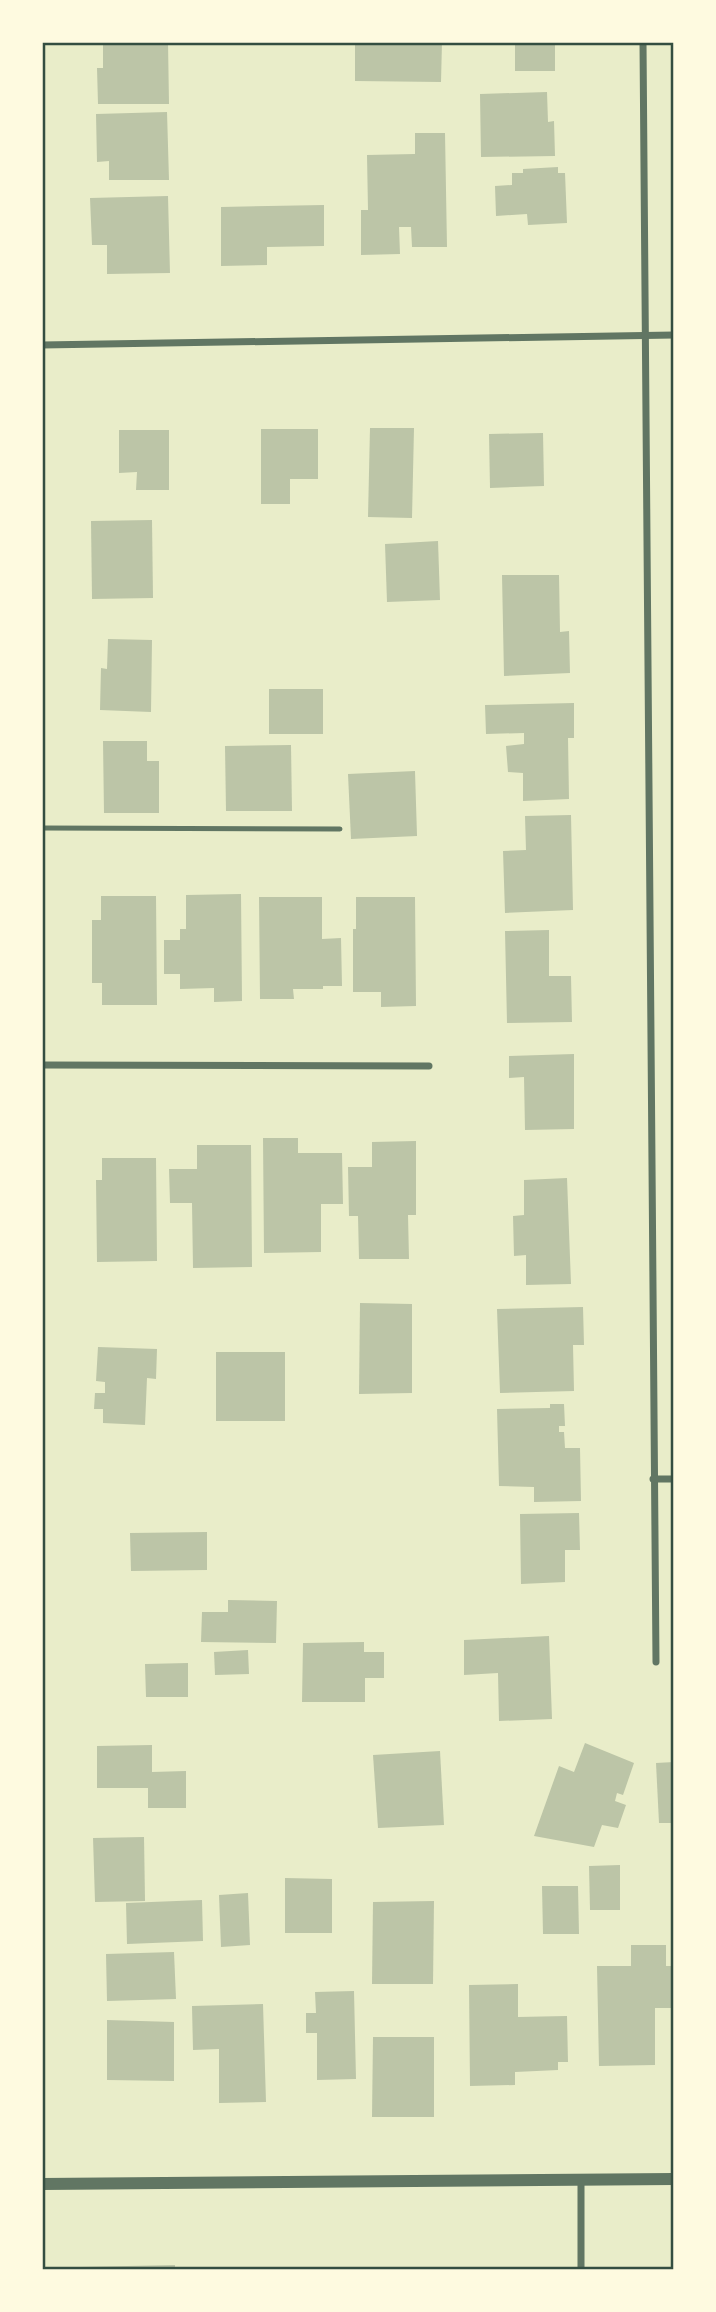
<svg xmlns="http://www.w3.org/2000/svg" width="716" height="2312" font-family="Figtree,sans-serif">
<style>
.building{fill:#bcc5a7}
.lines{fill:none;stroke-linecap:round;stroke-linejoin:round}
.service{stroke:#617663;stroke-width:5}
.minor{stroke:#617663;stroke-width:7}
.tertiary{stroke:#617663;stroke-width:12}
.neatline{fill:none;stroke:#344e41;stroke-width:2.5}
</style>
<rect width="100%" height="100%" fill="#e9edc9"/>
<g class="building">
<path d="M103 42H168L169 104H98L97 68H103Z"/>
<path d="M355 42H442L441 82 355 81Z"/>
<rect x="515" y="42" width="40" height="29"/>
<path d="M547 92 548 122 554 121 555 156 481 157 480 94Z"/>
<path d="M167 112 169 180H109V161L97 162 96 114Z"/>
<path d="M415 133H445L447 247H412L411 227H399L400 254 361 255V210H368L367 155 415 154Z"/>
<path d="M558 167V173H565L567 223 528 225 527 214 496 216 495 186 512 185V173H523V169Z"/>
<path d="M168 196 170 273 107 274V245H92L90 198Z"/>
<path d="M324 205V246L267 247V265L221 266V207Z"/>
<path d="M370 428H414L412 518 368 517Z"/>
<path d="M261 429H318V479H290V504H261Z"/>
<path d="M119 430H169V490H136L137 472 119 473Z"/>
<path d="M543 433 544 486 490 488 489 434Z"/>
<path d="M152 520 153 598 92 599 91 521Z"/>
<path d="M438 541 440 600 387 602 385 544Z"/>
<path d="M502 575H559L560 632 569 631 570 673 504 676Z"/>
<path d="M108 639 152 640 151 712 100 710 101 668 107 669Z"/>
<rect x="269" y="689" width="54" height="45"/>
<path d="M574 703V738H568L569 799 523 801V773L508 772 506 746 524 744V733L486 734 485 705Z"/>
<path d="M103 741H147V761H159V813H104Z"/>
<path d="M291 745 292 811H226L225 746Z"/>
<path d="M415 771 417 836 351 839 348 774Z"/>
<path d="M571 815 573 910 505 913 503 851 526 850 525 816Z"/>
<path d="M241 894 242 1001 214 1002V988L180 989V974H164V940H180V929H186V895Z"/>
<path d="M101 896H156L157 1005H102V983H92V920H101Z"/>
<path d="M259 897H322V939L341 938 342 986H323V989H293L294 999H260Z"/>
<path d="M356 897H415L416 1006 381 1007V992H353V929H356Z"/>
<path d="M549 930V976H571L572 1022 507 1023 505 931Z"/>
<path d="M574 1054V1129L525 1130 524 1077 509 1078V1056Z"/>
<path d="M263 1138H298V1153H342L343 1204H321V1252L264 1253Z"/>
<path d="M416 1141V1215H408L409 1259H359L358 1216H349L348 1167H372V1142Z"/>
<path d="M197 1145H251L252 1267 193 1268 192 1203H170L169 1169H197Z"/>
<path d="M102 1158H156L157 1261 97 1262 96 1180H102Z"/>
<path d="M567 1178 571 1284 526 1285V1255L514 1256 513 1216 524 1215V1180Z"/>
<path d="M360 1303 412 1304V1393L359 1394Z"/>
<path d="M583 1307 584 1345H573L574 1391 500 1393 497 1309Z"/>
<path d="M98 1347 157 1349 156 1379 147 1378 145 1425 103 1423V1409H94L95 1393H105V1382L96 1381Z"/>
<rect x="216" y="1352" width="69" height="69"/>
<path d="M550 1404H564L565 1426H559V1432H564L565 1448H580L581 1501 534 1502V1487L499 1486 497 1409 550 1408Z"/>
<path d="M579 1513 580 1550H565V1582L521 1584 520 1514Z"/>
<path d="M207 1532V1570L131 1571 130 1533Z"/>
<path d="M228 1600 277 1601 276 1643 201 1642 202 1612H228Z"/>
<path d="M549 1636 552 1719 499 1721 498 1673 464 1675V1640Z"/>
<path d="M364 1642V1652H384V1678H365V1702H302L303 1643Z"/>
<path d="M248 1650 249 1674 215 1675 214 1652Z"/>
<path d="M188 1663V1697H146L145 1664Z"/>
<path d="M585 1743 634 1763 623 1795 617 1793 615 1801 626 1805 618 1828 602 1825 594 1847 534 1836 559 1766 574 1772Z"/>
<path d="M152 1745V1772L186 1771V1808H148V1788H97V1746Z"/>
<path d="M440 1751 444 1825 378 1828 373 1755Z"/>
<path d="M674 1762V1823H659L656 1763Z"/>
<path d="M144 1837 145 1901 95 1902 93 1838Z"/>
<path d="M620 1865V1910H590L589 1866Z"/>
<path d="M285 1878 332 1879V1933H285Z"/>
<path d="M542 1886H578L579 1934H543Z"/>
<path d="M248 1893 250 1945 221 1947 219 1895Z"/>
<path d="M202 1900 203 1941 127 1944 126 1903Z"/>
<path d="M434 1901 433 1984H372L373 1902Z"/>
<path d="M631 1945H666V1966H674V2008H655V2065L599 2066 597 1966H631Z"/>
<path d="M174 1952 176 1999 107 2001 106 1954Z"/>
<path d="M518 1984V2017L567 2016 568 2062H558V2070L515 2072V2085L470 2086 469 1985Z"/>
<path d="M354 1991 356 2079 317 2080V2033H306V2013H316L315 1992Z"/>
<path d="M263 2004 266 2102 219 2103V2049L193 2050 192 2006Z"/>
<path d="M107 2020 174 2022V2081L107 2080Z"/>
<path d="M373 2037H434V2117H372Z"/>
<path d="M175 2265V2270H80V2267Z"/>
</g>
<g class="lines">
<path class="service" d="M42 828 340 829"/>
<g class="minor">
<path d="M643 42 656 1662"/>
<path d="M42 345 674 335"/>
<path d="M42 1065 429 1066"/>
<path d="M653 1479H674"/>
<path d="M581 2270V2181"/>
</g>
<path class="tertiary" d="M42 2184 674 2179"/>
</g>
<rect width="716" height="2312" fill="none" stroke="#fefae0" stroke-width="88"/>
<rect x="44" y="44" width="628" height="2224" class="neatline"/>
</svg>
